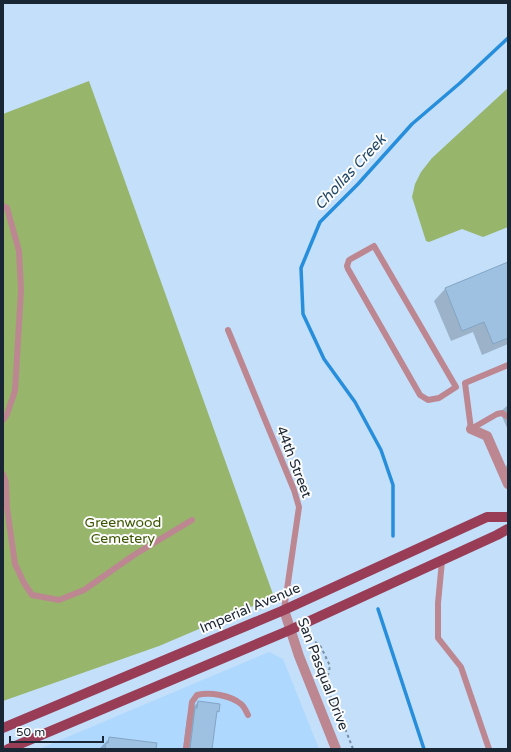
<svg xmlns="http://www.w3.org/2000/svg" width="511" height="752" font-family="'Varela Round',sans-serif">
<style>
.built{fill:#aed8fe}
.green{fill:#97b56b}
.shadow{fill:#0003}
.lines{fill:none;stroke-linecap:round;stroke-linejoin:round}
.stream{stroke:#278edc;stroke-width:3.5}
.building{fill:#9ec1e2;stroke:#83a5c4}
.path{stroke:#798ea3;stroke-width:2;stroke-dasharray:3 3;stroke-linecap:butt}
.service{stroke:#bc8791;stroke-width:6}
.minor{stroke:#bc8791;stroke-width:10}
.primary{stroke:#993c55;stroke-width:10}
.labels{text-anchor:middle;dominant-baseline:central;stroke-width:4;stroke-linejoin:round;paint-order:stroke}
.street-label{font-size:14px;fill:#192633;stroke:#fcfcfc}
.park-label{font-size:14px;fill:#3c5500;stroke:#fcfcfc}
.water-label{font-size:15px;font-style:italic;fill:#224969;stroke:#fcfcfc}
</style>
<rect width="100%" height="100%" fill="#c3dffa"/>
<path class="built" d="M269 652 283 659 319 749H39Z"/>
<g class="green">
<path d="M89 81 274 597 159 646 3 701V114Z"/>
<path d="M508 88V227L483 237 462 229 429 242 426 241 412 197 415 184 421 172 432 158Z"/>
</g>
<g class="shadow">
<path d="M508 263V344L482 355 473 332 451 341 434 301 445 289Z"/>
<path d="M508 405V430L500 412Z"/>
<path d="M508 463V474L505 467Z"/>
<path d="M198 702 218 711 215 714 211 749H183L187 718 189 716 190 711Z"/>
<path d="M109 739 155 749H99Z"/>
</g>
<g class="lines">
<g class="stream">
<path d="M393 536V485L381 450 355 402 324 359 303 314 301 268 320 222 358 184 412 124 460 83 508 38"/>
<path d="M378 609 424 749"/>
</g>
</g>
<g class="building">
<path d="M508 262V338L493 344 484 322 462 331 445 288Z"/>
<path d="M198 701 220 704 219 712 217 711 212 749H190L195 708H197Z"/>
<path d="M109 737 157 743 156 749H159H105L106 743H108Z"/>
</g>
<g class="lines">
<path class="path" d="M305 636 311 638 321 647 330 666 327 680 331 699 341 718 353 749"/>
<g class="service">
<path d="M3 206 7 208 19 251 21 290 15 391 7 414 3 420"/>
<path d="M374 246 456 387 439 398 428 400 420 395 348 269 347 266 349 260Z"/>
<path d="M228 330 294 490 299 507 284 610"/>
<path d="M508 365 465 383 471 429 497 414 502 413 508 417"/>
<path d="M3 474 6 482 7 508 15 564 24 583 32 595 59 600 84 590 134 555 192 520"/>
<path d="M442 561 438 603V638L461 667 489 749"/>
<path d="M186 749 192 702 197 695C210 692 230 695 241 704 244 706 246 711 248 715"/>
</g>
<g class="minor">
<path d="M471 429 487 436 508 484"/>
<path d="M284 610 299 656 336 749"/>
</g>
<g class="primary">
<path d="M3 728 284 610 487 517H508"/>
<path d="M8 749 290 630 497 535 508 529"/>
</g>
</g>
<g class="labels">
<g class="street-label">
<text transform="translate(294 462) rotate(69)">44th Street</text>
<text transform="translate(250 608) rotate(-23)">Imperial Avenue</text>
<text transform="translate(323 674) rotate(69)">San Pasqual Drive</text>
</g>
<g class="park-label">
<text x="123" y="522">Greenwood<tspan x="123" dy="16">Cemetery</tspan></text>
</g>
<g class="water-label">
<text transform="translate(350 172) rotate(-47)">Chollas Creek</text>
</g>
</g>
<rect width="511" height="752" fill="none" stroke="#192633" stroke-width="8"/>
<path d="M10 736v6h93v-6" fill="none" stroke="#192633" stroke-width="2"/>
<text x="16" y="736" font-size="12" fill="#192633" stroke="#fcfcfc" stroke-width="3" paint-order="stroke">50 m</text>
</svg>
